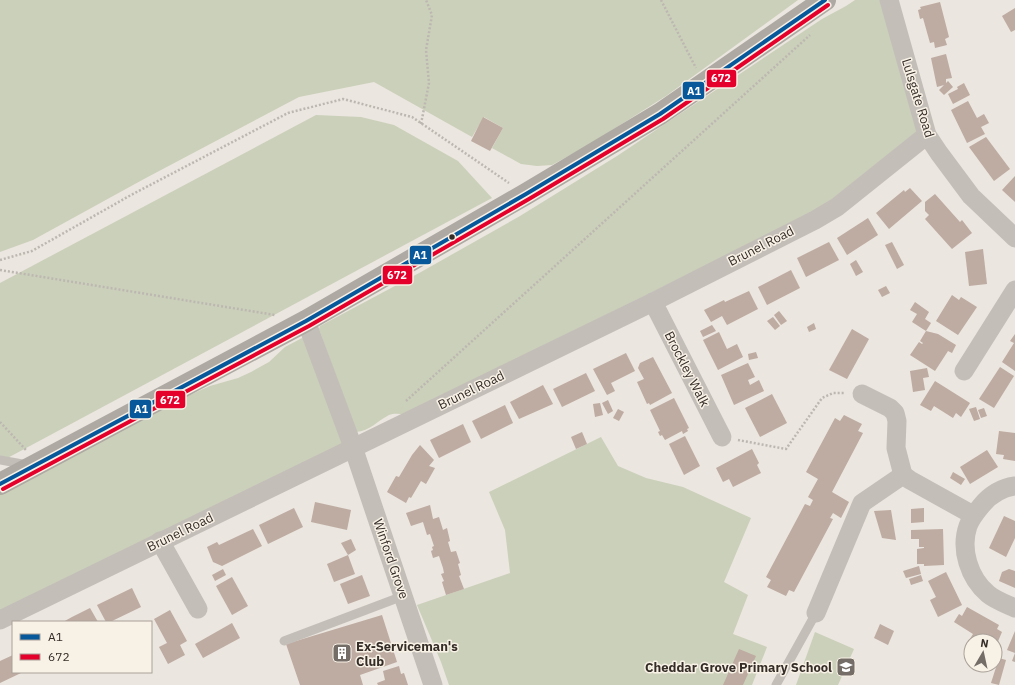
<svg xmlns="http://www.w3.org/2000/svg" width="1015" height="685" font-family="'IBM Plex Sans',sans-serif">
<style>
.green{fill:#cbd0ba}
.building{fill:#beaba1}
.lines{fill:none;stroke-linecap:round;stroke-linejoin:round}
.path{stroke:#bdb7b1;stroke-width:2.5;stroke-dasharray:2 2;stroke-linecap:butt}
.service{stroke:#c4beb9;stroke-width:9}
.minor{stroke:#c4beb9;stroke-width:19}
.trunk{stroke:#aea9a3;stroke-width:22}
.bus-1-casing{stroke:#f8f1e6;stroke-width:7}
.bus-2-casing{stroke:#f8f1e6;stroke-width:7}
.bus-1{stroke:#07589b;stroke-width:4}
.bus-2{stroke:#e4002b;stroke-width:4}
.bus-dot{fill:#342c27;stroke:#f8f1e6;stroke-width:1.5}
.labels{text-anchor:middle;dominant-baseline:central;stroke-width:3;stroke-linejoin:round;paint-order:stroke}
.street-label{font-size:13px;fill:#342c27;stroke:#f8f1e6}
.poi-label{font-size:13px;font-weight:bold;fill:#342c27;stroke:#f8f1e6;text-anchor:start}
.line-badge{stroke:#f8f1e6;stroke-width:1.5}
.badge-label{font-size:11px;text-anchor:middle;font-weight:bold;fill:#fff}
</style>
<rect width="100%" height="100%" fill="#ebe6df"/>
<g class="green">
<path d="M0 0H798L666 96 587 146 552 165 537 166 521 164 492 148 503 128 484 117 472 137 374 82 299 97 144 179 33 240 0 252Z"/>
<path d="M855 0H882L917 130 915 135 817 211 405 414C400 414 393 413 389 415 377 421 370 431 356 432L319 329 320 326 421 272 520 216 617 156 822 19 846 6Z"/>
<path d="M316 115 361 117 394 125 458 161 492 198 0 462V283Z"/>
<path d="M302 338 306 340 341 436 342 444 0 613V494L174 402 210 386 238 378 251 372 269 362 285 347Z"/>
<path d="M601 437 618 466 646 478 683 487 751 518 724 582 748 595 733 634 767 647 752 685H449L441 662 417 605 510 573 505 530 489 492Z"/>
<path d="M815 632 854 649 838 685H796Z"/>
</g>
<g class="building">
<path d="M940 2 949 37 945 39 947 45 935 48 934 42 930 43 923 18 920 19 918 10 921 9 920 7Z"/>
<path d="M1015 8V30L1011 32 1002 16Z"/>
<path d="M946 54 952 78 946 79V83L948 81 953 87 944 95 939 90 944 85 937 87 931 58Z"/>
<path d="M964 83 970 95 953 104 948 94 958 89 957 87Z"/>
<path d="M968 101 977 118 984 114 989 123 981 127 985 134 967 143 951 110Z"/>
<path d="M483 117 503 128 490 151 471 141Z"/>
<path d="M986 137 1010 169 994 181 969 147Z"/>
<path d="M1015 176V202L1002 190Z"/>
<path d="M910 188 922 201 889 229 876 213 904 190 905 192Z"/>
<path d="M935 194 960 222 962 220 972 233 952 249 925 219 929 215 925 211V202Z"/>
<path d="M868 218 878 235 847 255 837 238Z"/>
<path d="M829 242 839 260 806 277 797 258Z"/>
<path d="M892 242 904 265 897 269 885 245Z"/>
<path d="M983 249 987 284 969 286 965 252Z"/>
<path d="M856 260 863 272 856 276 850 264Z"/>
<path d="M791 270 800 288 767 305 758 287Z"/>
<path d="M886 286 890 293 882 297 878 290Z"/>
<path d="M749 291 758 309 727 325 722 316 711 322 704 310 724 300 725 302Z"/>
<path d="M952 295 959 300 961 297 977 307 958 335 936 321Z"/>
<path d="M915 302 929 312 925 319 931 323 926 331 912 322 917 314 910 310Z"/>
<path d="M779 311 787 321 781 325 774 315Z"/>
<path d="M773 317 780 326 775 330 767 321Z"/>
<path d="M814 323 816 329 809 332 807 327Z"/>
<path d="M712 325 716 331 703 337 700 331Z"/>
<path d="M852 329 869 339 847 379 829 370Z"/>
<path d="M926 331 938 334 956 345 952 353 948 351 935 371 910 355 919 342 922 344 923 343 920 341Z"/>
<path d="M719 332 727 349 737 344 743 357 718 370 703 340Z"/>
<path d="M1015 334V371L1002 362 1014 343 1010 341Z"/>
<path d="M756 352 758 358 749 360 748 354Z"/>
<path d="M626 353 635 371 611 383 615 391 607 395 593 369Z"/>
<path d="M653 357 672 393 650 405 649 403 647 404 637 382 644 379 638 368 640 363Z"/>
<path d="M748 363 755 377 748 380 750 385 759 380 764 391 734 405 721 375Z"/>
<path d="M1000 367 1014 376 994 408 979 399Z"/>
<path d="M927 368 929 377 923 378 925 390 913 392 910 371Z"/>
<path d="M586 373 595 391 562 407 553 389Z"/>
<path d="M935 381 970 403 961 417 956 413 953 418 934 406 931 411 920 405Z"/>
<path d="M543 385 553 404 519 419 510 402Z"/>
<path d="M772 394 787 423 760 437 745 408Z"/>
<path d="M674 398 689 428 687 429 688 431 683 434 682 431 665 440 662 435 660 436 658 432 660 431 650 410Z"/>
<path d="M608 400 613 411 608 414 602 403Z"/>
<path d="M600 403 603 415 595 417 593 404Z"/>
<path d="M505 405 513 423 481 439 472 421Z"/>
<path d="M976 407 980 419 974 421 969 409Z"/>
<path d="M984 408 987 416 981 418 978 410Z"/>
<path d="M618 409 624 412 619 421 613 418Z"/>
<path d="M844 415 862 424 858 431 863 433 832 492 849 502 841 518 833 513 830 518 833 519 794 592 789 590 786 596 767 587 771 580 766 577 805 504 810 506 813 500 808 497 818 479 806 472 835 418 840 421Z"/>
<path d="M463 424 471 442 439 458 430 440Z"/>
<path d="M999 431 1015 433V461L1003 459 1004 455 996 454Z"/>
<path d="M582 432 587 444 576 449 571 437Z"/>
<path d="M685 436 700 466 684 475 669 444Z"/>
<path d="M420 445 434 460 429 466 435 468 426 484 421 481 411 498 409 497 406 503 387 492 396 476 399 477 412 455Z"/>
<path d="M752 449 759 463 757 465 761 473 733 487 729 479 723 482 716 468Z"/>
<path d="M987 450 998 467 970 484 960 467Z"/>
<path d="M953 472 965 479 961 485 950 478Z"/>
<path d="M315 502 351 510 347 530 311 522Z"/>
<path d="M430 505 433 519 439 517 443 530 447 528 450 541 448 542 451 552 456 551 460 563 458 564 461 575 459 576 464 589 446 595 442 582 444 581 441 574 444 573 443 568 439 556 433 558 431 551 433 550 432 547 434 546 430 534 427 535 423 522 411 526 406 513Z"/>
<path d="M294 508 303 527 268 544 259 525Z"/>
<path d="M924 508V522L911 523V509Z"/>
<path d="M891 510 896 540 882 538 874 511Z"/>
<path d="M1004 516 1015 521V538L1006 557 989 548Z"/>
<path d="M253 529 262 546 222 566 213 562 207 547 217 542 219 545Z"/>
<path d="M943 529 944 565 924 566V564H917V549L924 548V547H919V539H911V530Z"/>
<path d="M351 539 356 550 348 555 341 543Z"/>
<path d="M348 555 355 574 334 582 327 564Z"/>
<path d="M919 566 921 574 906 578 903 571Z"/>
<path d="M223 569 226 575 215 581 212 575Z"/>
<path d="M1009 569 1015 571V588L999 581 1002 572Z"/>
<path d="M946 572 962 605 938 617 930 600 936 597 928 581Z"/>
<path d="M362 575 370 596 348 604 340 584Z"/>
<path d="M921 575 923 581 911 585 909 579Z"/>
<path d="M232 577 248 606 232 615 216 586Z"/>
<path d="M132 588 141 607 110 622H106L97 605Z"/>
<path d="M967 607 999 625 997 629 1002 632 996 646 995 645V641H971V644L968 642 973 634 954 622 959 614 962 616Z"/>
<path d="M90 608 98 622H63L72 617Z"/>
<path d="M170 610 187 641 180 645 185 655 168 664 159 647 167 643 154 619Z"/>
<path d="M382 615 397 662 360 675 363 685H300L286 644Z"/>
<path d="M232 623 240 638 203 658 195 644Z"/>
<path d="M880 624 894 631 888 645 874 638Z"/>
<path d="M1015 631V662L1012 661 1015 653 1007 650Z"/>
<path d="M739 649 756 656 743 685H723Z"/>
<path d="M13 655V672H20L21 673 0 683V661Z"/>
<path d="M999 658 1006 660 999 685 991 683Z"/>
<path d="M399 666 401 674 404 673 408 685H378L377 683 385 680 383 671Z"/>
</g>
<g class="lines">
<g class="path">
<path d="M661 0 696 68"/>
<path d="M421 124 429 83 426 50 432 15 426 0"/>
<path d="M0 260 32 251 131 195 288 113 343 99 412 117 509 183"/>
<path d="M0 270 275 315"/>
<path d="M406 401 810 35"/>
<path d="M0 422 26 450"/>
<path d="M738 440 786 449 822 398 833 393H844"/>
</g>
<g class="service">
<path d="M0 460 28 465"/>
<path d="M284 641 403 596"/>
<path d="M776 685 816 613"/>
</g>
<g class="minor">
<path d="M889 0 927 135 939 153 971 196 1015 238"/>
<path d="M653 302 722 437"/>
<path d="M306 321 353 447 433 685"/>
<path d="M964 371 1015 290"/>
<path d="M862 394 890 408 895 413 897 421 896 448 903 475"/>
<path d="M1015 486C1001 488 990 495 981 506 976 512 971 518 968 526 960 549 969 578 988 594 995 600 1006 604 1015 608"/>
<path d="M160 541 198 609"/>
<path d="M816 613 862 503 903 475 910 480 973 515"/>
<path d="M0 620 653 302 815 220 837 207 927 135"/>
</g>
<path class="trunk" d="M0 484 306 321 526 194 660 114 825 0"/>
<g class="bus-1-casing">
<path id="bus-1" d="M0 484 306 321 526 194 660 114 825 0"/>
</g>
<g class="bus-2-casing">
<path id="bus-2" d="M3 489 309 326 529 199 663 119 828 5"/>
</g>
<use href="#bus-1" class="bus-1"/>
<use href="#bus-2" class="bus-2"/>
</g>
<defs>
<g id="building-square" transform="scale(1)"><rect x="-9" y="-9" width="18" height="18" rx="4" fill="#746d67" stroke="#f8f1e6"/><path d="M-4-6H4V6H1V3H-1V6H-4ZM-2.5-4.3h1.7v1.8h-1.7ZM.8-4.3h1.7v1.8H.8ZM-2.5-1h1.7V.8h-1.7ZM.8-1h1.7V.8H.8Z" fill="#fff"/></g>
<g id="school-square" transform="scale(1)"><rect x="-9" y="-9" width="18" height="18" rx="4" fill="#746d67" stroke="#f8f1e6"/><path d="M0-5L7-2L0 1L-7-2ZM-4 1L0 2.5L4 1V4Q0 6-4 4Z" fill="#fff"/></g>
</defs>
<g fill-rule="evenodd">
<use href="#building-square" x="342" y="653"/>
<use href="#school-square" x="846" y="667"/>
</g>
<circle class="bus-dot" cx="452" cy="237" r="3.5"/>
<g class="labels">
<g class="street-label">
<text transform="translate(918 98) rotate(73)">Lulsgate Road</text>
<text transform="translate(761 246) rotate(-27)">Brunel Road</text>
<text transform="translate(687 369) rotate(63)">Brockley Walk</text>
<text transform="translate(471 390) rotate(-26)">Brunel Road</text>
<text transform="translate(180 532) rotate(-26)">Brunel Road</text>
<text transform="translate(391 559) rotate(71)">Winford Grove</text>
</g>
<g class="poi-label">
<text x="356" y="646">Ex-Serviceman's<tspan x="356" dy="15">Club</tspan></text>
<text x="832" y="667" text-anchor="end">Cheddar Grove Primary School</text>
</g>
</g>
<g class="line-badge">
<rect x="706" y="69" width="31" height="19" rx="4" fill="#e4002b"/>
<rect x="682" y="81" width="23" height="19" rx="4" fill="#07589b"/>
<rect x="409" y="245" width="23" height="20" rx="4" fill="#07589b"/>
<rect x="382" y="265" width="31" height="20" rx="4" fill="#e4002b"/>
<rect x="155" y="390" width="31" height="19" rx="4" fill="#e4002b"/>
<rect x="129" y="399" width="23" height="20" rx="4" fill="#07589b"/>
</g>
<g class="badge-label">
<text x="721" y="82">672</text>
<text x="694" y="95">A1</text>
<text x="420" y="259">A1</text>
<text x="397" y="279">672</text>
<text x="170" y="404">672</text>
<text x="141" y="413">A1</text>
</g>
<rect x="12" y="621" width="140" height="52" fill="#f8f1e6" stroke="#aaa29a"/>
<rect x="20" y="634" width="20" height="6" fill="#07589b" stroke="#aaa29a"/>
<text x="48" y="641" font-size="12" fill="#342c27">A1</text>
<rect x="20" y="654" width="20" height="6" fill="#e4002b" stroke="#aaa29a"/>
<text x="48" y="661" font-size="12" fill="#342c27">672</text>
<g transform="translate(983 653) rotate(9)"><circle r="19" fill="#f8f1e6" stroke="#aaa29a"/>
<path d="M0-3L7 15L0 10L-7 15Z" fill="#746d67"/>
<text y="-6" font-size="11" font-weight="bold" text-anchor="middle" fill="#342c27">N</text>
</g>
</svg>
